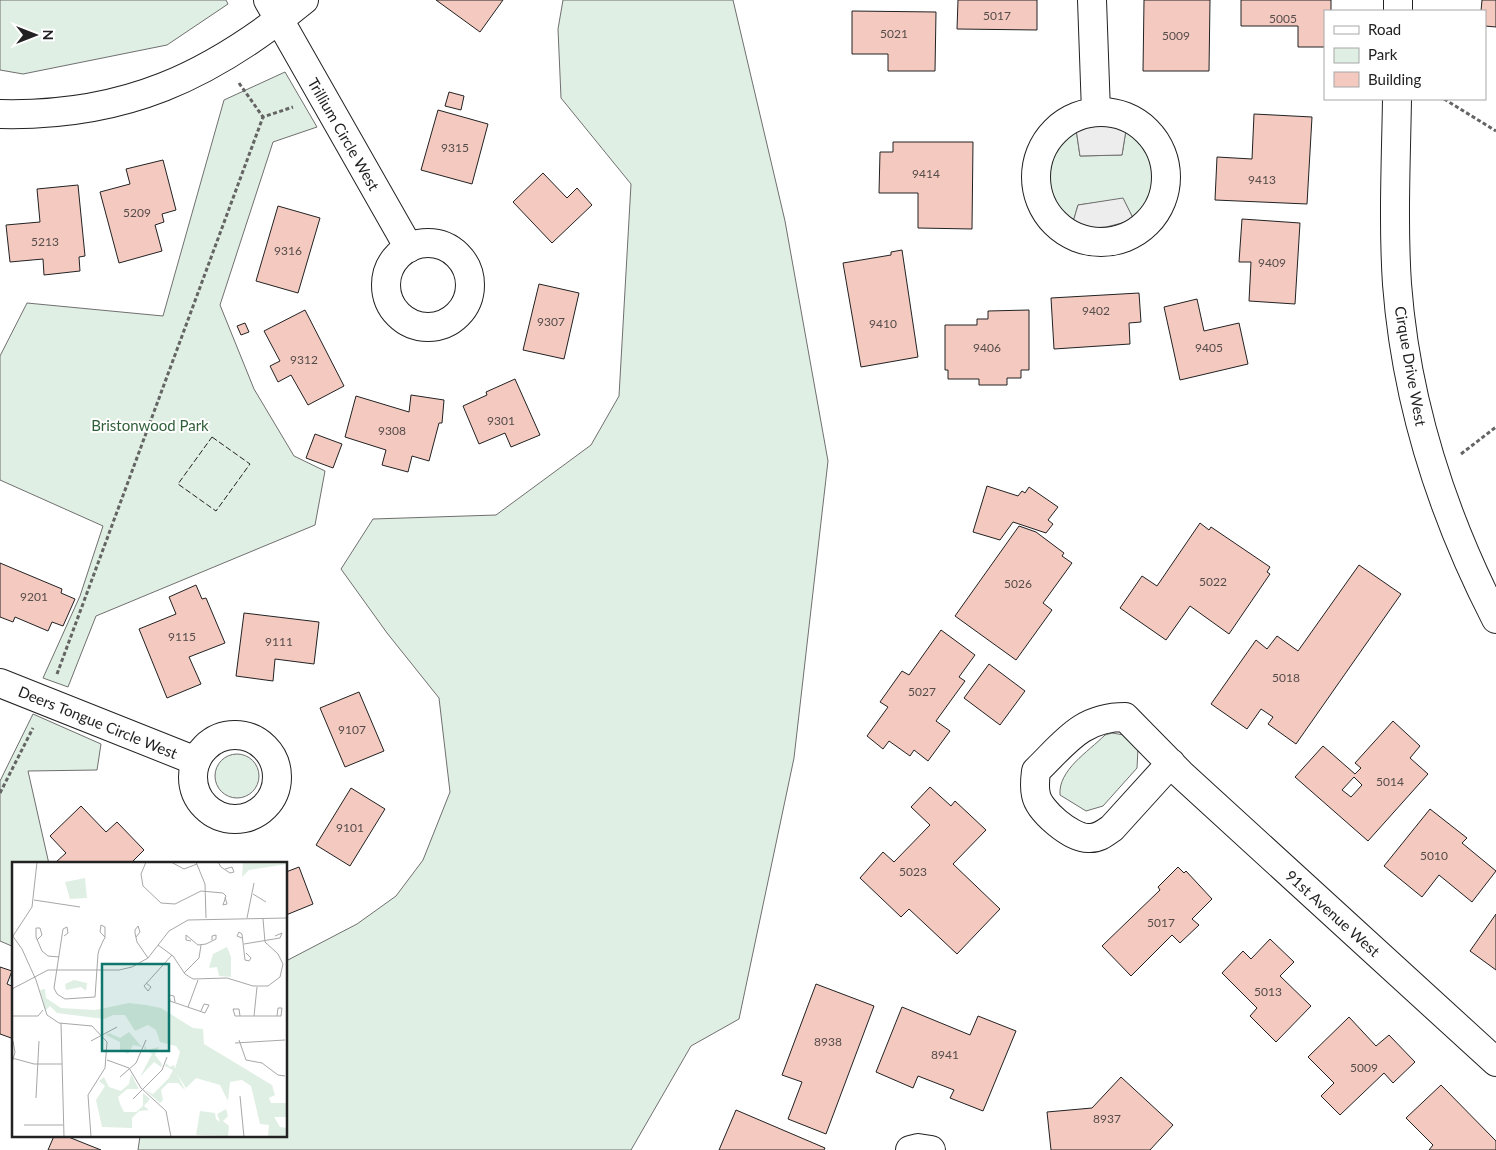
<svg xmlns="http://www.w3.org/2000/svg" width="1496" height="1150" font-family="Lato,sans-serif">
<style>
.green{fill:#e0efe3;stroke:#6f6f6f}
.parking{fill:#ededed;stroke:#6f6f6f}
.building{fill:#f3c9c0;stroke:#222;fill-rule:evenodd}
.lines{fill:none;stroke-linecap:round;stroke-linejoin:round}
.minor-casing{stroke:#222;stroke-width:30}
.path{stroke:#646464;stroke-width:3;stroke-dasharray:4 2.5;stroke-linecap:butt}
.minor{stroke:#fff;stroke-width:28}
.fence{stroke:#222;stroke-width:1;stroke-dasharray:6 2.5;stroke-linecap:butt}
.labels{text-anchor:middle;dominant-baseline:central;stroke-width:4;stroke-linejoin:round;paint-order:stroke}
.number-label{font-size:12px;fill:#564c4a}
.street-label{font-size:15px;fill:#222;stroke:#fff}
.park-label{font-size:15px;fill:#2f5e38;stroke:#fff}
.inset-road{fill:none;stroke:#a7a7a7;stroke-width:1}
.view{fill:#0f766e;fill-opacity:0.15;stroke:#0f766e;stroke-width:2.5}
.inset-edge{fill:none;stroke:#222;stroke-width:2.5}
</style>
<rect width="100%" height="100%" fill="#fff"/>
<g class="green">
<path d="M0 0H226L228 4 167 45 23 74 0 70Z"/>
<path d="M563 0H733L785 221 828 461 794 758 739 1019 691 1046 631 1150H138L140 1136H286V961L357 924 396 896 423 860 450 792 439 698 387 633 341 569 373 519 496 515 591 445 619 396 631 184 561 98 558 29Z"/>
<path d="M285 72 317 127 273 142 220 305 254 389 294 456 325 471 315 525 96 616 68 687 43 678 80 596 103 526 0 480V356L27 303 163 316 224 100Z"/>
<path d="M1076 129 1080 156 1122 155 1126 130C1160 157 1163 188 1134 220L1123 199 1078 205 1073 222C1048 215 1042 176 1052 154 1057 143 1066 136 1076 129Z"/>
<path d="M33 714 101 744 97 770 28 771 49 864H14V947L0 941V781Z"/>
<path d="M1112 733 1124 735 1138 748 1137 768 1103 806 1086 811 1060 795C1058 770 1088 752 1105 735Z"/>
<circle cx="237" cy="776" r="22"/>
</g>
<g class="parking">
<path d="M1104 122 1126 130 1122 155 1080 156 1076 129Z"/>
<path d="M1123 198 1134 220 1106 227 1091 228 1073 222 1078 205Z"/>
</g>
<g class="building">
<path d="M436 0H503L480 32Z"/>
<path d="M958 0H1037V30L957 29Z"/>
<path d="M1144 0H1210L1209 71H1143Z"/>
<path d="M1241 0H1331V11H1325V47H1298V26H1241Z"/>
<path d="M1482 0H1496V27L1485 26V11H1481Z"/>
<path d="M852 11 936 12 935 71H888V54H852Z"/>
<path d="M449 92 464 96 461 110 445 106Z"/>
<path d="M438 110 488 124 472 184 421 170Z"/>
<path d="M1254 114 1312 117 1307 204 1215 200 1217 157 1252 159Z"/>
<path d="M893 142H973L972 229 918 228V193H879L880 152H893Z"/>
<path d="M163 160 176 210 162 214 164 222 155 225 162 251 119 263 100 192 130 184 126 169Z"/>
<path d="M543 173 567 198 577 188 592 205 552 243 513 202Z"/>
<path d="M78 185 85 256 79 257 80 271 44 275 43 259 10 262 6 225 40 222 37 189Z"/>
<path d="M278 206 320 218 298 293 256 281Z"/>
<path d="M1242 219 1300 223 1295 304 1249 301 1251 262H1239Z"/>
<path d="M902 250 918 357 861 367 843 263 891 255V252Z"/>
<path d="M539 284 579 293 564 359 523 350Z"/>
<path d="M1139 293 1141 322 1129 323 1130 344 1054 349 1051 298Z"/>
<path d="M1197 299 1204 331 1239 323 1248 364 1180 380 1164 307Z"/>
<path d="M305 310 344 386 308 405 291 375 278 382 270 366 280 361 264 331Z"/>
<path d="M1029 310V370H1021V378H1007V385H979V379H948V370H945V325H977V319H988V311Z"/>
<path d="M245 323 249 332 241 335 237 326Z"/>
<path d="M515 379 540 435 511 447 505 433 479 444 463 406 487 395 486 392Z"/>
<path d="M411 395 444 400 442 423H439L429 461 412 456 408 472 382 465 386 450 345 437 356 396 409 412Z"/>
<path d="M315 434 342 444 333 468 306 458Z"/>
<path d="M987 486 1018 496 1022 491 1025 493 1029 487 1058 507 1048 520 1053 524 1046 533 1013 522 1000 540 973 532Z"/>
<path d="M1200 523 1209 530 1211 527 1270 567 1267 572 1270 574 1229 634 1190 606 1166 640 1120 608 1142 576 1157 586Z"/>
<path d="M1019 526 1036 532 1064 553 1062 556 1072 563 1043 603 1052 610 1016 660 955 616Z"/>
<path d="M0 563 62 589 61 593 75 599 63 626 52 622 48 631 15 617 13 622 0 617Z"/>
<path d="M1359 565 1401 594 1296 744 1268 724 1273 717 1261 709 1247 729 1211 704 1256 640 1267 649 1277 636 1298 651Z"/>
<path d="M196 585 202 599 206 598 225 643 189 657 201 684 167 698 139 629 176 614 169 597Z"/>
<path d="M244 613 319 622 314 664 275 659 273 681 236 676Z"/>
<path d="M941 630 975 655 959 677 965 681 936 721 950 731 928 761 914 750 910 756 889 741 883 749 867 736 888 707 880 702 902 671 909 675Z"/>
<path d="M989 664 1025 691 1000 725 964 698Z"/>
<path d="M359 692 384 751 345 767 320 708Z"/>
<path d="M1393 721 1420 746 1410 758 1428 774 1368 841 1295 777 1323 746 1355 774 1361 768 1355 763ZM1354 777 1362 785 1351 797 1342 790Z"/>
<path d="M930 787 951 806 955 801 986 830 953 864 1000 909 957 954 909 909 901 917 860 878 883 852 894 862 930 825 911 807Z"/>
<path d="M351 788 385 809 350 866 316 845Z"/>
<path d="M81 806 106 832 117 822 144 850 130 864H57L56 862 66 853 50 836Z"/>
<path d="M1430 809 1467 838 1462 843 1496 871 1472 902 1439 875 1422 897 1384 866Z"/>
<path d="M299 867 313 904 286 915V872Z"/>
<path d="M1178 867 1184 873 1186 871 1212 899 1192 919 1199 925 1180 943 1172 935 1131 976 1102 946 1160 890 1158 887Z"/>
<path d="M1496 914V970L1470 951Z"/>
<path d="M1270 939 1294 962 1280 976 1311 1006 1276 1042 1250 1016 1257 1008 1222 973 1243 951 1251 959Z"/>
<path d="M0 967 12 971 7 984 14 987V1039L0 1034Z"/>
<path d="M816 984 874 1006 826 1134 788 1119 802 1082 782 1075Z"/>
<path d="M902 1007 970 1035 978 1016 1016 1031 983 1111 950 1098 954 1090 918 1076 913 1088 876 1072Z"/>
<path d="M1349 1017 1376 1046 1389 1035 1415 1062 1393 1083 1384 1073 1340 1115 1321 1096 1334 1083 1308 1057Z"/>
<path d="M1121 1077 1173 1125 1150 1150H1051L1047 1112 1092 1108Z"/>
<path d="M1441 1085 1496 1141V1150H1429L1433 1145 1406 1118Z"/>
<path d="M736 1110 825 1148 824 1150H719Z"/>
<path d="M54 1136H66L101 1150H48Z"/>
</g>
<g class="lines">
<g class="minor-casing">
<g id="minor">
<path d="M268 0 409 248"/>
<path d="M1092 0 1096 112"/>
<path d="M1398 11V0"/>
<path d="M1397 99C1396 160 1393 223 1397 284 1406 402 1442 514 1496 619"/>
<circle cx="1101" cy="177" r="65"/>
<path d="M0 114C124 117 210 77 304 0"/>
<circle cx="428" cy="285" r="42"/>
<path d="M0 683 196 761"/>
<circle cx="235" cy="777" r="42"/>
<path d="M1171 763 1112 828C1105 833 1098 839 1088 838 1071 838 1039 811 1036 795 1034 787 1035 779 1036 771 1065 743 1081 717 1125 717L1181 774 1496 1062"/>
<path d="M910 1150 918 1148 931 1150"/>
</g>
</g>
<g class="path">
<path d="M239 83 263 117"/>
<path d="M1444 99 1496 131"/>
<path d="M1461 454 1496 427"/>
<path d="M57 674 263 117 293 107"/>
<path d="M0 793 33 728"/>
</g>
<use href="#minor" class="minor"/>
<path class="fence" d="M212 437 250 464 216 511 178 484Z"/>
</g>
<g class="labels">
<g class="number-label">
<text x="997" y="15">5017</text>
<text x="1283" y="18">5005</text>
<text x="894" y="33">5021</text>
<text x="1176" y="35">5009</text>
<text x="455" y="147">9315</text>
<text x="926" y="173">9414</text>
<text x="1262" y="179">9413</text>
<text x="137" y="212">5209</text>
<text x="45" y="241">5213</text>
<text x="288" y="250">9316</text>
<text x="1272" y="262">9409</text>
<text x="1096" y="310">9402</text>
<text x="551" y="321">9307</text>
<text x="883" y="323">9410</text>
<text x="987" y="347">9406</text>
<text x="1209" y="347">9405</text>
<text x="304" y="359">9312</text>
<text x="501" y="420">9301</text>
<text x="392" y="430">9308</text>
<text x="1213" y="581">5022</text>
<text x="1018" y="583">5026</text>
<text x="34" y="596">9201</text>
<text x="182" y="636">9115</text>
<text x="279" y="641">9111</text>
<text x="1286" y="677">5018</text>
<text x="922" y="691">5027</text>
<text x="352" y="729">9107</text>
<text x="1390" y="781">5014</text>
<text x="350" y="827">9101</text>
<text x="1434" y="855">5010</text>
<text x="913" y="871">5023</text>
<text x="1161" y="922">5017</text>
<text x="1268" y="991">5013</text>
<text x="828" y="1041">8938</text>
<text x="945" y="1054">8941</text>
<text x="1364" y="1067">5009</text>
<text x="1107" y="1118">8937</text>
</g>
<g class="street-label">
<text transform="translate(344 134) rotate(60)">Trillium Circle West</text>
<text transform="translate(1411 366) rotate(80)">Cirque Drive West</text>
<text transform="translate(98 722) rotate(22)">Deers Tongue Circle West</text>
<text transform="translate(1333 913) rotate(42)">91st Avenue West</text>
</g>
<g class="park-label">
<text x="150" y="425">Bristonwood Park</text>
</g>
</g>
<g transform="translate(12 862)">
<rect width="275" height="275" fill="#fff"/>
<path d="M231 0H275V2L237 8 230 15ZM73 16 75 36 58 37 53 20ZM215 85 219 95V115L207 114 205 105 197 106 201 92ZM62 118 75 121 74 129 69 125 54 128 53 122ZM33 127 34 136 49 146 83 148 117 141 134 143 149 146 181 166 191 167 192 182 260 223 263 233 257 236 259 241H275L274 255H262L268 265 275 266V275H253L256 274 257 263 248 262 239 224 230 218 218 220 216 239 208 223 184 216 174 226 165 212 173 228 166 221H156L149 228 151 238 148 241 133 228 141 232 157 216 161 208 153 204 154 201 158 205 162 203 163 207 168 190 164 184 148 180 144 168 136 163 123 169 113 153H101L92 157 45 151 38 144 33 149 28 128ZM117 170 130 185 121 183 116 192 108 188V180L94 173 97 171 108 176ZM133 183 135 188 147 185 143 193 150 202 149 205 142 200 128 215 140 192 132 187ZM119 212 127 227H115L106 235 108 242 112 250H124L131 244V231L138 237 132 244 137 248 127 249 120 256V266L90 265 84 238 93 224 87 219 92 215 97 225 109 229 117 222ZM214 247 216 254 211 259 217 264 216 274 184 273 188 249 203 251 204 257 208 260 205 252Z" fill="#e0efe3"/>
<path class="inset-road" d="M134 0 129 12 131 24 149 41 163 42 189 29 211 31 214 34 211 43 215 42 213 35M159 0 172 7 185 2M184 0 193 22 194 56M206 0 209 5 218 11 222 10 220 5 213 7M241 32 254 40M22 38 68 45M235 56 242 21M0 73 10 87 24 118 35 153 47 161 80 164 95 180 93 206 76 233 79 275M1 74 20 45 25 0M52 74 56 71 55 65 51 67 42 126 45 132 53 137 83 135 86 92 87 88 92 77 93 76V65L89 63 88 70 93 75M124 75 128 70 126 64 123 68V71L125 80 136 96M230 76 225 74 227 70 230 72 233 98 237 99 239 96 234 91M25 78 30 73 28 66H24V75L30 89 36 94 47 95M179 79 174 78V73L186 83 194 82 204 77V73L200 74V78M232 82 268 76 270 71 263 74M146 83 161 94 173 112 181 117 215 116 241 124H256L268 115 271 102 266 92 253 80 251 57M172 111 187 96 189 83M134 121 139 125 136 129 132 124 160 93M0 127 36 108H107L120 105 136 96 157 69 176 58 275 56M163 140 162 134 157 133 158 139 193 151 197 143 192 142 189 149M176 145 186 118M0 154H26L31 148M228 154 227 147H221L223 154H269L270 146H266L265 154M242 154 245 125M49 161 52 275M275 173V231M227 178 234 198 250 201 266 213 273 214M79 179 105 165M223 181 273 178M0 196 22 202H50M95 198 117 206 129 226 154 249 159 275M0 201 3 190 1 179M108 215 124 201 134 178M228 234 232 275M24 236 27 179M121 237 150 208 155 195M12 263H51"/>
<path class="view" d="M90 102H157V189H90Z"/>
<rect width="275" height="275" class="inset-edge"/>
</g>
<rect x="1324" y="10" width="162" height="90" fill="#ffffff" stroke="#a7a7a7"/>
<rect x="1334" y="26" width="25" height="8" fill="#ffffff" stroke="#a7a7a7"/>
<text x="1368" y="35" font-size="15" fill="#222222">Road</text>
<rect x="1334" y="48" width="25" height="15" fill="#e0efe3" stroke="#a7a7a7"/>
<text x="1368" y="60" font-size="15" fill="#222222">Park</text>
<rect x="1334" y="72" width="25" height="15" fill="#f3c9c0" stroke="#a7a7a7"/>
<text x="1368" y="85" font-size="15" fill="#222222">Building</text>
<g transform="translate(35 35) rotate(90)" stroke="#ffffff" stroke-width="4" paint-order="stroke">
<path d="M0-4L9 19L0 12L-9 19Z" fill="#222222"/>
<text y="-8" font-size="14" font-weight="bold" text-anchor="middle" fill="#222222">N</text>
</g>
</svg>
